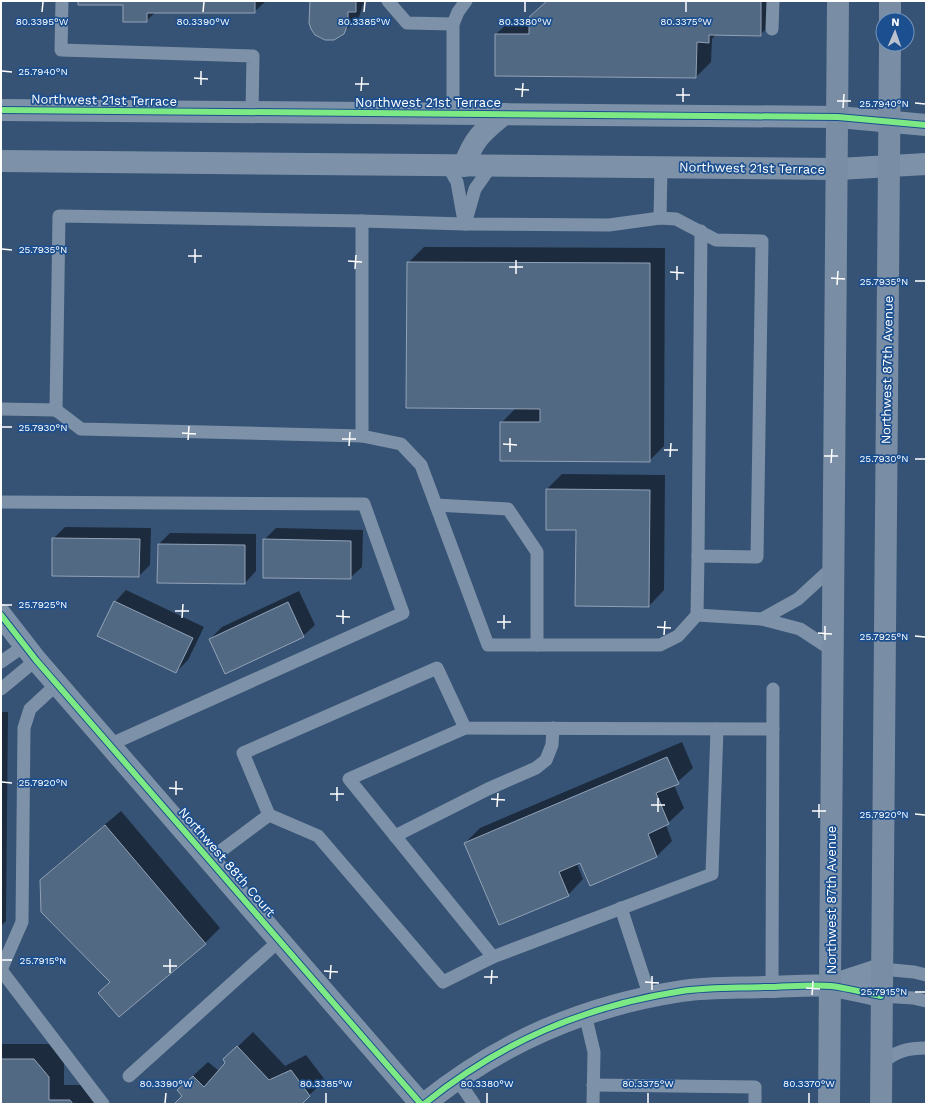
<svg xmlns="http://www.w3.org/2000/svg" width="927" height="1105" font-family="'Work Sans',sans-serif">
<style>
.shadow{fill:#0007}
.building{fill:#526984;stroke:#92a2b6}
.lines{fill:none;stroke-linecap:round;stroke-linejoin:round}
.service{stroke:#7d92a8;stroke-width:13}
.minor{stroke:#7d92a8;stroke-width:22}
.secondary{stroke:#798da4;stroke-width:22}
.cycleway-casing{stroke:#1b4f8f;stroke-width:8}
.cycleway{stroke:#7ce984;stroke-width:6}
.ticks{fill:none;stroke:#fff;stroke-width:1.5}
.labels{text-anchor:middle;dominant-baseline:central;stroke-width:3.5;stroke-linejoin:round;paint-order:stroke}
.street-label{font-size:13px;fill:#fff;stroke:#1b4f8f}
.ticks-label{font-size:10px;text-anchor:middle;fill:#fff;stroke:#1b4f8f;stroke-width:3.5;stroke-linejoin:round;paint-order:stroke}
</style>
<rect width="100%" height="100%" fill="#365274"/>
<g class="shadow">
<path d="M79 1H266L254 12H156L146 21 124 4Z"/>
<path d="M311 1H366L363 4 359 17 343 33 334 39 320 38 316 34Z"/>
<path d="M547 1H776V19L760 35 716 34 712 39 711 62 696 77 496 75V34L512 19H530Z"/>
<path d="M424 247 665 248 664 446 649 461 501 423 516 408 408 263Z"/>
<path d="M562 474 665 475 664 590 649 606 577 529 547 489Z"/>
<path d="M65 527 151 528 150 565 139 576 53 539Z"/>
<path d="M276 528 363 530 362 567 350 578 264 540Z"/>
<path d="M170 533 256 534V571L245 583 159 544Z"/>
<path d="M126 590 204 627 188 660 176 672 115 602Z"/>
<path d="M299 591 315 625 303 636 210 639 222 627Z"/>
<path d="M1 712H8L6 921 1 926Z"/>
<path d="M682 742 693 768 674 785 684 808 666 825 672 841 657 856 590 884 581 862 577 864 583 879 568 895 465 843 480 828Z"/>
<path d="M121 811 220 928 205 943 99 993 111 981 41 880 57 865Z"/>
<path d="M253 1032 285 1066 306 1055 325 1080 300 1104H175L183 1095 179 1090 194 1075 208 1062 219 1071 226 1063 225 1059Z"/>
<path d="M1 1044H49L64 1061V1085H85L102 1104H1Z"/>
</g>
<g class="building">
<path d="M78 1H255V13H147V22H123V5H78Z"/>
<path d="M310 1H356V12H348V24L344 34 334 40H325L315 35 311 29 309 23Z"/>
<path d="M547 1H761V36L709 35V43L697 42 696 78 495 76V34H529V17Z"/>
<path d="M407 262 650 263V462L500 461V422H540V409L406 408Z"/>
<path d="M546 489 650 490 649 607 575 606 576 530H546Z"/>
<path d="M52 538 140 539 139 577 52 576Z"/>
<path d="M263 539 351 541V579L263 578Z"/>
<path d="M158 544 245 545V584L157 583Z"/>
<path d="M114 601 193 638 176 673 97 636Z"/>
<path d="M288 602 304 637 225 674 209 639Z"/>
<path d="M667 757 679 784 656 793 669 824 648 834 657 857 590 886 580 863 559 872 569 896 499 925 464 843Z"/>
<path d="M105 825 206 944 119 1017 98 993 110 982 41 912 40 880Z"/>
<path d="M237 1046 269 1080 291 1070 310 1096 302 1104H174L182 1096 177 1090 193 1076 204 1087 225 1063 223 1059Z"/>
<path d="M1 1059H34L49 1077V1100H70L73 1104H1Z"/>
</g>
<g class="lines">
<g class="service">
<path d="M62 1 61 50 253 56 252 112"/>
<path d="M388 1 407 23 453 24"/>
<path d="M772 29 773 1"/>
<path d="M453 113V24L458 12 466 1"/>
<path d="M448 166 457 182 464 221"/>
<path d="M660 218 661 167"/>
<path d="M362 221V436L401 444 421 465 488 645H660L678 636 697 615"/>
<path d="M465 224 475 189 491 166"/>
<path d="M1 409 56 410 59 216 362 221 465 224 609 225 660 218 676 219 716 240 762 241 757 557 698 556 701 231"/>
<path d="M56 410 81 429 362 436"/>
<path d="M1 502 364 504 403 613 109 745"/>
<path d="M436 505 508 509 537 552V645"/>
<path d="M698 556 697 615 762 619 800 629 832 650"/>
<path d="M762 619 798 599 834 566"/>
<path d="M1 662 24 646"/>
<path d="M1 689 36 660"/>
<path d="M465 728 349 779 493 957 712 874 717 729"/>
<path d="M269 815 318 836 443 982 493 957"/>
<path d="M395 836 488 789 536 768 546 760 552 745 553 728"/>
<path d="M210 859 269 815 243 753 437 668 465 728 773 729"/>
<path d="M621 908 650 997"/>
<path d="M881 969 914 972 926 975"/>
<path d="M1 970 22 922 24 728 30 709 57 684"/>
<path d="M1 970 103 1104"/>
<path d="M772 987 773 689"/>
<path d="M881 996 913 998 926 1001"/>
<path d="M585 1014 594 1052 593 1104"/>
<path d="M882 1063C896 1051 908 1048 926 1048"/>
<path d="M129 1076 280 940"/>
<path d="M457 1079 474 1104"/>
<path d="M593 1085 755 1087V1104"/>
</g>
<g class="minor">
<path d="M1 110 838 117 926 125"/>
<path d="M1 161 838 169 926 164"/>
<path d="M464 166C474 138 482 132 504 114"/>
<path d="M1 615 36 660 421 1104"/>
<path d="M832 985 881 969"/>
<path d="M424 1104C501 1042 584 1006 682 991 709 987 737 988 764 987 786 987 809 984 831 986 848 988 865 993 881 996"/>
</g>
<g class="secondary">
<path d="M890 20V1"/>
<path d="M829 1104 838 1"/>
<path d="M881 1104 890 44"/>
</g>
<g class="cycleway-casing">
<g id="cycleway">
<path d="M1 110 838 117 926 125"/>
<path d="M1 615 36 660 421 1104"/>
<path d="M424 1104C501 1042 584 1006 682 991 709 987 737 988 764 987 786 987 809 984 831 986 848 988 865 993 881 996"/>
</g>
</g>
<use href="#cycleway" class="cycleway"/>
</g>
<path class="ticks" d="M42 12 43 2M203 12 204 2M364 12 365 2M525 12V2M686 12V2M2 71 12 72M194 78 208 79M355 84H369M201 85V71M515 89 529 90M361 91 362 77M676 95H690M522 97 523 83M837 101H851M683 102V88M915 103 925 104M843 108 844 94M2 249 12 250M188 256H202M348 261 362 262M195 263V249M509 267H523M355 269 356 255M670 272 684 273M516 274V260M831 278 845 279M677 280V266M915 281H925M837 285 838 271M2 427H12M182 433 196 434M342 439H356M188 440 189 426M503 444 517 445M349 446 350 432M664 450H678M510 452V438M824 456H838M670 457 671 443M915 459H925M831 463 832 449M2 605H12M175 611H189M336 616 350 617M182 618 183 604M497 622H511M343 624V610M657 627 671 628M504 629V615M818 633 832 634M664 635 665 621M915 636 925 637M825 640V626M2 782 12 783M169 788 183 789M330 794H344M176 795V781M491 799 505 800M337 801V787M651 805H665M497 807 498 793M812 811H826M658 812V798M915 814 925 815M819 818V804M2 960H12M163 966H177M324 971 338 972M170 973V959M484 977H498M330 979 331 965M645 982 659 983M491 984 492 970M806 988 820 989M652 990V976M915 992H925M812 995 813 981M165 1103 166 1093M326 1103V1093M487 1103V1093M648 1103V1093M809 1103V1093"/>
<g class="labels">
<g class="street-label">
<text transform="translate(104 100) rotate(1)">Northwest 21st Terrace</text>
<text x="428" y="102">Northwest 21st Terrace</text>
<text transform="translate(752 168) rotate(1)">Northwest 21st Terrace</text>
<text transform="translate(887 370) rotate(-89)">Northwest 87th Avenue</text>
<text transform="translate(227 862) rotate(49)">Northwest 88th Court</text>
<text transform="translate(831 900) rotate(-90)">Northwest 87th Avenue</text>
</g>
</g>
<g class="ticks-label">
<text x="42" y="25">80.3395°W</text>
<text x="203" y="25">80.3390°W</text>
<text x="364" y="25">80.3385°W</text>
<text x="525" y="25">80.3380°W</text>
<text x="686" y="25">80.3375°W</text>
<text x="43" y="75">25.7940°N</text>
<text x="884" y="107">25.7940°N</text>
<text x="43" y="253">25.7935°N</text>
<text x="884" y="285">25.7935°N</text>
<text x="43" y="431">25.7930°N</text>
<text x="884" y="462">25.7930°N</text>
<text x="43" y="608">25.7925°N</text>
<text x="884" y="640">25.7925°N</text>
<text x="43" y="786">25.7920°N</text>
<text x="884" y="818">25.7920°N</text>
<text x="43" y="964">25.7915°N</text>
<text x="884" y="995">25.7915°N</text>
<text x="166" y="1087">80.3390°W</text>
<text x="326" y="1087">80.3385°W</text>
<text x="487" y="1087">80.3380°W</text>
<text x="648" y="1087">80.3375°W</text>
<text x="809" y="1087">80.3370°W</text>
</g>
<rect width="927" height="1105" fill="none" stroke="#ffffff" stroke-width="4"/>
<g transform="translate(895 32) rotate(2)"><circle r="19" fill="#1b4f8f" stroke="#7695bc"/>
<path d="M0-3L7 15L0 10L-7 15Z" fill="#b9c2ce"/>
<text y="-6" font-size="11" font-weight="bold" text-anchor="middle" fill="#ffffff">N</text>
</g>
</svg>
